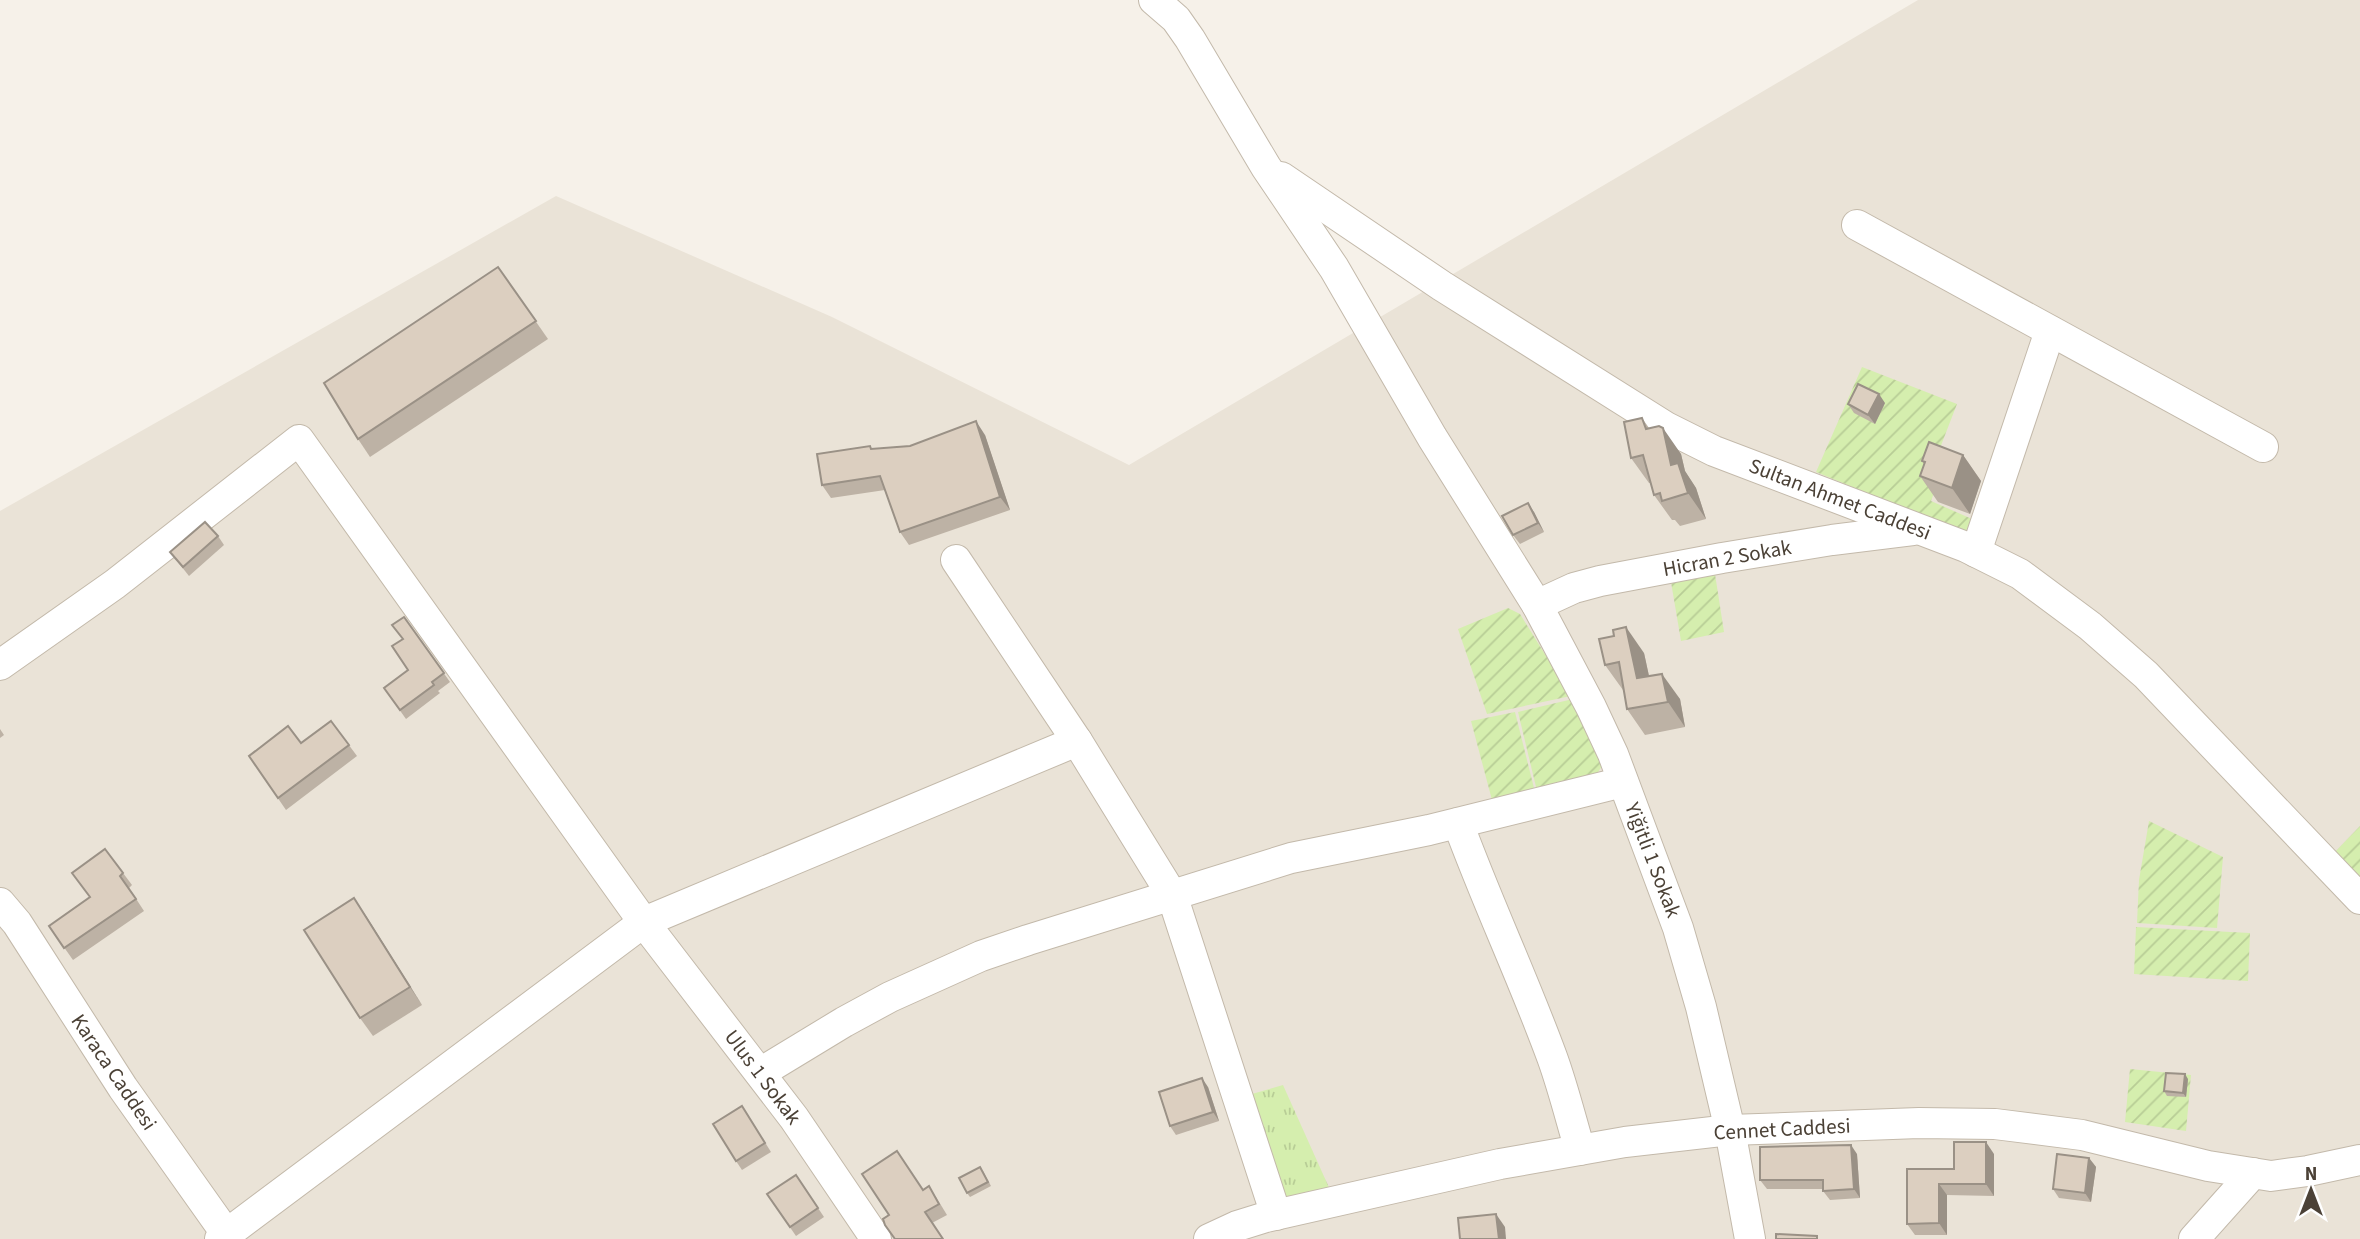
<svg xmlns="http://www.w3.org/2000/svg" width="2360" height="1239" font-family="'Source Sans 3',sans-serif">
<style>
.residential{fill:#eae3d7}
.grass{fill:url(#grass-tufts)}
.garden{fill:url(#garden-furrows)}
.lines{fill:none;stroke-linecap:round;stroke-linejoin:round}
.minor-casing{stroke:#c3b9aa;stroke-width:32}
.minor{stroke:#fff;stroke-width:30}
.wall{fill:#bdb2a5}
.shaded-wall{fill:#9a9186}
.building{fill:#dccfc0;stroke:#9a9186;stroke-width:2}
.labels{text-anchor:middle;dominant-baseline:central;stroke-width:5;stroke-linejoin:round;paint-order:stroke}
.street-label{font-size:21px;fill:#4b4136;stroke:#fff}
</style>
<defs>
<pattern id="grass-tufts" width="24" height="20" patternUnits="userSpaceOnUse" patternTransform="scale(1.75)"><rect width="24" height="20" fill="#d5eeae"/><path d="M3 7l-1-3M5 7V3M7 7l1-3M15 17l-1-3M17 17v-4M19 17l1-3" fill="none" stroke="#b8cd96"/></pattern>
<pattern id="garden-furrows" width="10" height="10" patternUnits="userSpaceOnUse" patternTransform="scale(1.75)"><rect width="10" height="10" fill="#d5eeae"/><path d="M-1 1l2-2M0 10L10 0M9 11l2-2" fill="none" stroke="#b8cd96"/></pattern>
</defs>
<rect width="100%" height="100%" fill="#f6f1e9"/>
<path class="residential" d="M1918 0H2360V1239H0V511L556 196 832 317 1129 465Z"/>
<path class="grass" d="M1283 1085 1331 1192 1279 1204 1245 1096Z"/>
<g class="garden">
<path d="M1862 367 1957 404 1935 461 1944 465 1931 501 1972 519 1967 534 1816 472Z"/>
<path d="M1715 574 1724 632 1681 641 1671 582Z"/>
<path d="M1508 608 1520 614 1571 696 1487 714 1458 629Z"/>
<path d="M1573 699 1603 764 1597 774 1537 791 1518 712Z"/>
<path d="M1515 712 1535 792 1492 800 1471 721Z"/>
<path d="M2149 821 2223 857 2217 928 2137 923 2139 880Z"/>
<path d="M2360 826V882L2334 853Z"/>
<path d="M2136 927 2250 933 2248 981 2134 974Z"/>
<path d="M2130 1069 2191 1075 2186 1131 2125 1122Z"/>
</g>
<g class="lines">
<g class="minor-casing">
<g id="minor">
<path d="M1154 0 1176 19 1190 39 1266 167 1334 268 1432 437 1537 605 1591 707 1613 754 1678 928 1701 1007 1730 1130 1750 1239"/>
<path d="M1281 177 1442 286 1666 427 1714 451 1966 547 2020 574 2090 626 2146 675 2360 899"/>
<path d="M1857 225 2263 447"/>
<path d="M1976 552 2050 331"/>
<path d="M956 560 1077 741 1172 895 1276 1215"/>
<path d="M1537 605 1574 588 1600 581 1722 558 1832 540 1913 530"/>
<path d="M0 665 115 584 299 440 642 920 794 1118 876 1239"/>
<path d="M1458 823C1487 902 1523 978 1552 1057 1563 1087 1571 1120 1580 1150"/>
<path d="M0 903 17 923 123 1088 230 1239"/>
<path d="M760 1073 844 1022 890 997 981 956 1028 940 1291 858 1429 830 1623 782"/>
<path d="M220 1239 644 922 1077 741"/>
<path d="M1209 1239 1237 1226 1266 1217 1500 1164 1625 1142 1730 1130 1919 1123 1995 1124 2082 1135 2208 1166 2271 1176 2308 1171 2360 1160"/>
<path d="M2194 1239 2253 1173"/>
</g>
</g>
<use href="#minor" class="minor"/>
</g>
<g class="wall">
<path d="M498 267 548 339 370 457 358 439Z"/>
<path d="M1885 403 1875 424 1854 413 1848 404Z"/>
<path d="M1642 418 1649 428 1681 454 1685 471 1696 488 1706 519 1680 526 1675 520H1672L1654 495 1651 483H1649L1631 458Z"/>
<path d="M985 435 1010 510 909 545 900 532 885 490 831 498 822 485 870 446 872 449 910 446Z"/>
<path d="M1963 455 1981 481 1970 514 1938 502 1920 476 1924 464 1922 461Z"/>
<path d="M1534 512 1544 532 1520 544 1513 535Z"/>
<path d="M218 536 224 545 189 576 170 552Z"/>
<path d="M404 617 450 682 438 691 440 693 406 719 384 688 408 670 402 639Z"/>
<path d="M1644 653 1649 676 1680 699 1685 727 1645 735 1627 709 1624 690H1623L1605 665Z"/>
<path d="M331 721 357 756 286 810 249 756 301 743Z"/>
<path d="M0 729 4 735 0 738Z"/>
<path d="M105 849 132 885 129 888 144 911 73 960 49 926 90 897Z"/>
<path d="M366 916 422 1005 373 1036 360 1018Z"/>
<path d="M2188 1079 2186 1097 2167 1096 2164 1091Z"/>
<path d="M1208 1087 1219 1121 1176 1135 1170 1126Z"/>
<path d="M748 1115 771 1152 742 1170 736 1161Z"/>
<path d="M1857 1154 1860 1198 1830 1200 1823 1191V1189H1767L1760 1180Z"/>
<path d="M1994 1154V1196L1947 1195V1235H1915L1907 1224V1169H1954Z"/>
<path d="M2089 1158 2096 1167 2091 1202 2059 1198 2053 1189Z"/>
<path d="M983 1171 991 1186 970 1197 967 1193Z"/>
<path d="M796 1175 824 1217 796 1236 767 1194Z"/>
<path d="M923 1189 936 1197 947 1215 932 1223 889 1215Z"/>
</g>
<g class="shaded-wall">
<path d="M1879 394 1885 403 1875 424 1868 415Z"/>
<path d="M976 421 985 435 1010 510 1000 497Z"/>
<path d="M1663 428 1681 454 1685 471 1696 488 1706 519 1688 493 1671 465Z"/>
<path d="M1963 455 1981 481 1970 514 1952 488Z"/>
<path d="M1528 503 1534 512 1544 532 1538 523Z"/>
<path d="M1626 627 1644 653 1655 704 1637 678Z"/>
<path d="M1662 674 1680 699 1685 727 1668 702Z"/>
<path d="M354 898 366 916 422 1005 410 987Z"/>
<path d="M2185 1074 2188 1079 2186 1097 2183 1093Z"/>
<path d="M1202 1078 1208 1087 1219 1121 1213 1112Z"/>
<path d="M1986 1142 1994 1154V1196L1986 1184Z"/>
<path d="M1851 1145 1857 1154 1860 1198 1854 1189Z"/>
<path d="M2089 1158 2096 1167 2091 1202 2085 1193Z"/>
<path d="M1939 1184 1947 1195V1235L1939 1223Z"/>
<path d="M1496 1214 1505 1227 1506 1239H1499Z"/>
</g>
<g class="building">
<path d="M498 267 536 321 358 439 324 383Z"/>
<path d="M1858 384 1879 394 1868 415 1848 404Z"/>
<path d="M1642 418 1646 429 1659 426 1663 428 1671 465 1678 463 1688 493 1662 501 1660 493 1654 495 1643 455 1631 458 1624 422Z"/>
<path d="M976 421 1000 497 900 532 880 476 822 485 817 454 870 446 871 449 910 446Z"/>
<path d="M1929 442 1963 455 1952 488 1920 476 1925 462 1922 461Z"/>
<path d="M1528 503 1538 523 1513 535 1502 516Z"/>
<path d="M205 522 218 536 183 567 170 552Z"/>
<path d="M404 617 444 673 432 682 434 685 400 710 384 688 408 670 392 646 403 639 392 625Z"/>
<path d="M1626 627 1637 678 1662 674 1668 702 1627 709 1619 662 1605 665 1599 639 1614 636 1613 630Z"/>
<path d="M331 721 349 745 278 798 249 756 288 726 301 743Z"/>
<path d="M105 849 123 873 120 876 136 899 64 948 49 926 90 897 72 873Z"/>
<path d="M354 898 410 987 360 1018 304 930Z"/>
<path d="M2166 1073 2185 1074 2183 1093 2164 1091Z"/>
<path d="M1202 1078 1213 1112 1170 1126 1159 1092Z"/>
<path d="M742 1106 765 1143 736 1161 713 1124Z"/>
<path d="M1954 1142H1986V1184H1939V1223L1907 1224V1169H1954Z"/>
<path d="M1851 1145 1854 1189 1823 1191V1180H1760V1147Z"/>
<path d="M897 1151 923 1190 929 1186 939 1204 925 1212 943 1239H895L885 1225 883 1219 889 1215 862 1174Z"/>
<path d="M2057 1154 2089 1158 2085 1193 2053 1189Z"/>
<path d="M980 1167 988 1182 967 1193 959 1178Z"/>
<path d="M796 1175 818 1208 790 1227 767 1194Z"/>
<path d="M1496 1214 1499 1239H1460L1458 1218Z"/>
<path d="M1776 1234 1817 1236V1239H1776Z"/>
</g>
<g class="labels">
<g class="street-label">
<text transform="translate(1840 499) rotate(21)">Sultan Ahmet Caddesi</text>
<text transform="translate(1727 558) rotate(-10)">Hicran 2 Sokak</text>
<text transform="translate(1653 860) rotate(69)">Yiğitli 1 Sokak</text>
<text transform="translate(114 1072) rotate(56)">Karaca Caddesi</text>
<text transform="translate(763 1077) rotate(53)">Ulus 1 Sokak</text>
<text transform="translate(1782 1129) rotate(-3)">Cennet Caddesi</text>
</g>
</g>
<g transform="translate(2311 1190)" stroke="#ffffff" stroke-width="5" paint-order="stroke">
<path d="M0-5L12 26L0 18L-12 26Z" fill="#4b4136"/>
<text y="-10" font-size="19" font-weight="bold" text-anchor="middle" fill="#4b4136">N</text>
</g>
</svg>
